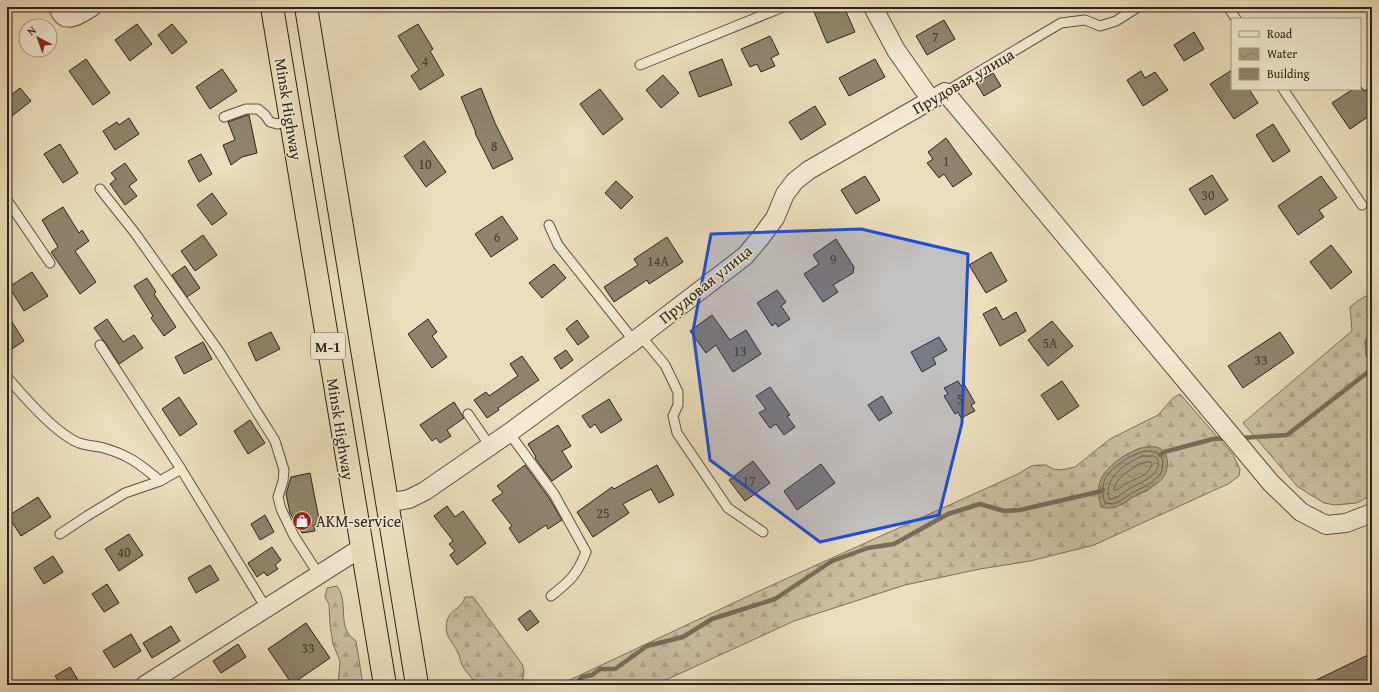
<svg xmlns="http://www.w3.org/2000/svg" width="1379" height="692" font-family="'Gentium Book Plus',serif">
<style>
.forest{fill:url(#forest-firs);stroke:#7a705c;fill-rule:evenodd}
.water{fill:url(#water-waves);stroke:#766d5a}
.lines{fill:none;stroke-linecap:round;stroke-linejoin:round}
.shore{stroke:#6a604f;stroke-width:1}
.stream{stroke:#766d5a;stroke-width:4.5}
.building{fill:#8e846e;stroke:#2a2319}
.lane-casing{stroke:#5a5242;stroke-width:11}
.street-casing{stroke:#5a5242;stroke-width:20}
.highway-casing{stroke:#2a2319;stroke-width:24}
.lane{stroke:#f2ead3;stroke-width:9}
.street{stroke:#f2ead3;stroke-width:18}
.highway{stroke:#ebdebc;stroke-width:22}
.marked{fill:#1d4ed8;fill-opacity:0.2;stroke:#1d4ed8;stroke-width:3;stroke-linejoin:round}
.labels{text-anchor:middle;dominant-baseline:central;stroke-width:3;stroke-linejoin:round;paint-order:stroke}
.number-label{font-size:14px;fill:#433b2e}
.shield{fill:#f2ead3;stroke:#665f51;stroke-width:1}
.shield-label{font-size:15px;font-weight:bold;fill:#2a2319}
.street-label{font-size:16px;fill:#2a2319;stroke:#f2ead3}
.poi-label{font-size:16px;fill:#2a2319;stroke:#f2ead3;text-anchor:start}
</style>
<defs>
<pattern id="forest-firs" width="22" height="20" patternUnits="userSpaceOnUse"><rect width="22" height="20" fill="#cabea0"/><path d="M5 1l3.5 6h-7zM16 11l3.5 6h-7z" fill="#aea389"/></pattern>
<pattern id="water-waves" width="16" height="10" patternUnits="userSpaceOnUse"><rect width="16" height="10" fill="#a99e85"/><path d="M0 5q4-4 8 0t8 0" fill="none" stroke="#8a806c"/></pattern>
</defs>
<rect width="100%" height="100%" fill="#ebdebc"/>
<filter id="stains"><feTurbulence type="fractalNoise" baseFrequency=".005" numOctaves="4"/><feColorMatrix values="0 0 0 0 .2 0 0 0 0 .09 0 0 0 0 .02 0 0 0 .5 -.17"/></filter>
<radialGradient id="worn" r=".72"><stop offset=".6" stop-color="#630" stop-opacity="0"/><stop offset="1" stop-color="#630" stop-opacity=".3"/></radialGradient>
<g class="forest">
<path d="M1370 294H1372V329L1365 341 1366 356 1372 361V495L1357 503 1335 505 1324 503 1298 487 1243 423 1352 331 1350 307 1359 300Z"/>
<path d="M1180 394 1233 455 1240 469 1239 476 1228 484 1094 545 1030 561 980 569 905 585 794 621 655 685H559L759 591 1018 474 1031 466 1039 465H1046L1053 469 1061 470 1075 467 1110 439 1158 415 1173 398ZM1140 448 1149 490 1134 496 1122 505V457Z"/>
<path d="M337 586C348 600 339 621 349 635 351 637 354 639 356 641L363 685H338L340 661 333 644 330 625 329 604 325 597 327 588Z"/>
<path d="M465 597H473L522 664 524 671 522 685H475V682C471 677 465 671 462 665 460 661 460 656 458 653 452 640 442 635 448 618 452 608 462 609 465 597Z"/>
</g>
<g class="water">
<path d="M1372 329V361L1366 356 1365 341Z"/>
<path d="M1146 447C1150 447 1155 446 1159 448 1171 453 1169 472 1161 480 1153 488 1144 491 1135 496 1121 503 1118 511 1101 507 1098 498 1097 488 1101 479 1107 465 1132 449 1146 447Z"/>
</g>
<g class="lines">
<g class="shore">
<path d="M1146 451 1157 452 1163 459 1162 471 1159 476 1152 482 1146 486 1132 493 1120 501 1114 504 1105 503C1102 496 1102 486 1105 479 1111 467 1134 452 1146 451Z"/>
<path d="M1142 456H1154L1157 458C1164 474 1141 482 1131 488 1123 491 1118 500 1109 499 1103 478 1126 463 1142 456Z"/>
<path d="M1147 462H1151L1152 464C1149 476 1136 478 1127 483 1123 485 1120 488 1117 490H1114C1114 479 1137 463 1147 462Z"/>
</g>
<g class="stream">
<path d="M1240 438 1287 435 1372 369"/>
<path d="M1160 455 1164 452 1213 439 1228 438"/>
<path d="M575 685 582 677 592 675 600 669H615L647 646 683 637 712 619 775 599 832 561 868 548 894 544 948 514 980 504 1004 511 1020 510 1098 492 1103 490"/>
</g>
</g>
<g class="building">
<path d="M812 7H844L855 32 827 43Z"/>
<path d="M944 20 955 39 927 55 916 36Z"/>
<path d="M137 24 152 44 130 61 115 40Z"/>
<path d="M172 24 187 42 172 54 158 35Z"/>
<path d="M418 24 433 49 430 51 444 75 420 90 411 76 419 70 398 36Z"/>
<path d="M1194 32 1204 49 1184 61 1174 45Z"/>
<path d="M770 36 779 54 771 58 775 66 761 72 757 64 750 67 741 49Z"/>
<path d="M86 59 110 93 93 105 69 71Z"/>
<path d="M722 59 732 85 699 97 689 72Z"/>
<path d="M875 59 885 77 849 96 839 78Z"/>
<path d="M222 69 237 91 210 109 196 87Z"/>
<path d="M1232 70V89H1249L1258 103 1234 119 1210 84Z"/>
<path d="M1141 71 1145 78 1155 72 1168 90 1143 106 1127 80Z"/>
<path d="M993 73 1001 86 984 96 976 83Z"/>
<path d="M663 75 679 93 661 108 646 90Z"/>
<path d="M1360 85 1364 91 1372 86V114L1350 129 1332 103 1353 89H1360Z"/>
<path d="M20 88 31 101 12 116 7 109V98Z"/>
<path d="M481 88 495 123 513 159 493 169 475 133H476L461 97Z"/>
<path d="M600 89 623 119 603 135 580 104Z"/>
<path d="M815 106 826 124 801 140 789 122Z"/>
<path d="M247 115H249L257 153 242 157 231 165 223 145 235 140 228 122Z"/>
<path d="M129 118 139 134 115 150 103 131 117 122 119 125Z"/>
<path d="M1273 124 1290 151 1273 162 1256 135Z"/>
<path d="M946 138 972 174 953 187 944 174 939 178 927 163 933 159 928 152Z"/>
<path d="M424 141 446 172 426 187 404 156Z"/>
<path d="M60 144 78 173 63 183 44 154Z"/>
<path d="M201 154 212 174 199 182 188 161Z"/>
<path d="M125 163 137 180 129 186 137 196 125 205 110 184 116 179 111 173Z"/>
<path d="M1212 175 1228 200 1205 215 1189 189Z"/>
<path d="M865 176 880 200 856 214 841 190Z"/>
<path d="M1321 176 1337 198 1319 210 1324 217 1298 235 1278 206Z"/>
<path d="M616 181 633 197 621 209 605 193Z"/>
<path d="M212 193 227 214 212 225 197 205Z"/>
<path d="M63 207 79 233 82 230 89 241 75 251 96 282 80 294 51 252 58 247 42 220Z"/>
<path d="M502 216 518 239 491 257 475 234Z"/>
<path d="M203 235 217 255 195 271 181 251Z"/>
<path d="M667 237 683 262 649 284 647 280 614 302 604 287 638 265 634 259Z"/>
<path d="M836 239 854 267 853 273 833 285 838 292 823 302 804 274 819 264 813 255Z"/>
<path d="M1331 245 1352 272 1331 289 1310 262Z"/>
<path d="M991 252 1007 281 986 293 969 265Z"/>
<path d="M554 264 566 278 542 298 529 283Z"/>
<path d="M185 266 200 288 187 297 172 275Z"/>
<path d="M32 272 48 296 24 311 9 287Z"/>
<path d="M147 278 156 292 154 294 176 327 164 336 151 318 153 316 134 286Z"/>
<path d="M777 290 786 302 781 306 790 319 778 327 776 323 772 326 757 303Z"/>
<path d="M996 307 1003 320 1016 312 1026 331 1000 346 983 314Z"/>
<path d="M7 314 24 341 7 352Z"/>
<path d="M712 315 730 340 746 330 761 354 733 372 716 345 706 353 690 331Z"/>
<path d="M107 319 123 342 134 335 143 348 119 364 105 342 102 339 94 328Z"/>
<path d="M428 319 437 332 432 336 447 357 432 368 408 334Z"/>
<path d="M577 320 589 337 578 345 566 329Z"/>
<path d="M1052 321 1073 346 1048 366 1028 340Z"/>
<path d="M271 332 280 349 256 361 248 343Z"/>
<path d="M1280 332 1294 353 1243 388 1228 366Z"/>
<path d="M939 337 947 350 933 358 936 364 922 372 911 352Z"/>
<path d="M203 342 212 359 184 374 175 357Z"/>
<path d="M566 350 573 360 561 369 554 358Z"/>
<path d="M522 356 539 380 498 408 499 410 487 418 474 400 486 392 489 396 518 376 510 364Z"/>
<path d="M958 381 961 386 964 384 975 403 971 405 975 411 961 418 958 412 955 414 944 396 948 394 944 388Z"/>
<path d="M1062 381 1079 406 1058 420 1041 395Z"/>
<path d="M770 387 790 415 787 416 795 427 784 435 776 424 770 428 759 413 766 409 756 396Z"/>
<path d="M882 396 892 413 879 421 868 405Z"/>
<path d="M179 397 197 424 180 436 162 409Z"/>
<path d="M609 399 622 420 601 433 595 424 590 428 582 416Z"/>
<path d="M454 402 464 418 447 430 451 436 440 443 436 438 432 441 420 425Z"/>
<path d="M250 420 265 443 248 454 234 431Z"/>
<path d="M558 425 571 446 562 451 572 467 552 481 535 458 536 457 528 444Z"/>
<path d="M753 461 770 483 745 501 729 480Z"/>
<path d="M821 464 835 483 797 510 784 491Z"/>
<path d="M525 465 549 498 562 520 548 529 546 525 519 543 509 528 512 526 492 500 503 493 497 486Z"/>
<path d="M657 465 674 495 659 503 651 489 623 504 629 513 593 537 577 512 612 487 614 489Z"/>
<path d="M310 473 320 524 314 525 315 531 302 533 290 513 286 494 291 477Z"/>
<path d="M38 497 51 517 21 536 8 516Z"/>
<path d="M447 506 455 517 463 511 486 543 457 565 450 555 455 551 449 544 453 541 434 516Z"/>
<path d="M265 515 274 532 260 540 251 524Z"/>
<path d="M129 534 143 555 119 571 105 549Z"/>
<path d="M272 547 281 560 275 565 278 569 267 576 264 572 257 577 248 563Z"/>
<path d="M53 556 63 572 44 584 34 568Z"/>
<path d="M210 565 219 580 196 593 188 578Z"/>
<path d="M107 584 119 603 104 612 92 594Z"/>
<path d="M530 610 539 622 527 631 518 619Z"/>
<path d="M306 623 330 658 292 684 268 649Z"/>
<path d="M171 626 180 641 152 658 143 643Z"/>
<path d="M131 634 141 651 114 668 103 651Z"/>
<path d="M238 644 246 657 221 673 213 661Z"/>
<path d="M1372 653V685H1306Z"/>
<path d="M70 667 81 685H61L55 676Z"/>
</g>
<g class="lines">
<g class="lane-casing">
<g id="lane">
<path d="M1228 7 1236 19"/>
<path d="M640 65 783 7"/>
<path d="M1283 89 1362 205"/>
<path d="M945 92 1061 23 1085 20 1100 26 1116 21 1138 7"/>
<path d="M224 117 246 109H258L265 115 270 122 277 124 291 121"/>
<path d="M100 189 135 233 218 350 275 441 284 470 283 481 278 497 281 509 294 536 319 575"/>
<path d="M7 200 50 263"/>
<path d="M549 225 558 245 634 341"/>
<path d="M640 335 665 365 678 392V405L673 416 677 433 728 508 763 532"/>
<path d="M100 345 181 469 266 608"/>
<path d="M7 377C23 396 56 434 79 443 85 445 93 446 100 447 127 454 139 463 160 481"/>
<path d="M468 414 490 446"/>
<path d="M509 433 554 494 586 552C577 575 570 581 551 596"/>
<path d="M60 534 87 516 125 493 160 481 181 469"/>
</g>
</g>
<g class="street-casing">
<g id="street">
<path d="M58 7C65 27 80 14 92 7"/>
<path d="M873 7 896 50 931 100"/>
<path d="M387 503 409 499 425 491 509 433 634 341 745 256 761 237 775 218 785 194 795 181 809 170 945 92 1271 483 1301 512 1326 525 1346 523 1372 513"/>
<path d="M145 685 361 548"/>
</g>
</g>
<g class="highway-casing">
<g id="highway">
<path d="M272 7 385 685"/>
<path d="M306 7 417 685"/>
</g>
</g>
<use href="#lane" class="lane"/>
<use href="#street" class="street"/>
<use href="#highway" class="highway"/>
</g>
<path class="marked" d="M861 229 968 254 962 423 939 515 820 542 710 460 693 331 711 234Z"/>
<defs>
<g id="shop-disc" transform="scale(1)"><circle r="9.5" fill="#8f2418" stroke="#f2ead3"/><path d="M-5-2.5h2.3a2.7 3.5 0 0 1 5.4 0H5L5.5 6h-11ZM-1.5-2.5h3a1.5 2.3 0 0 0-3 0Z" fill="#fff"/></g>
</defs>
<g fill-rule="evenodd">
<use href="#shop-disc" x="302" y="521"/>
</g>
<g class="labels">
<g class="number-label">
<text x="935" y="37">7</text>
<text x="425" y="61">4</text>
<text x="494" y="146">8</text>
<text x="946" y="161">1</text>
<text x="425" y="164">10</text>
<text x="1208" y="195">30</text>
<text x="497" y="237">6</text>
<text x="833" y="259">9</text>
<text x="658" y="261">14А</text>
<text x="1050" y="343">5А</text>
<text x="740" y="351">13</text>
<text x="1261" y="360">33</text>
<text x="960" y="399">5</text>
<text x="749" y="481">17</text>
<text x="603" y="513">25</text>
<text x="124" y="552">40</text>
<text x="308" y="648">33</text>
</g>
<rect class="shield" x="311" y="333" width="34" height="26" rx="3"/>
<g class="shield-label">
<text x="328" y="346">М-1</text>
</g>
<g class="street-label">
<text transform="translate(963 81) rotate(-30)">Прудовая улица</text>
<text transform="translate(289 109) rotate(81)">Minsk Highway</text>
<text transform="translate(705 284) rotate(-39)">Прудовая улица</text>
<text transform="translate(341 429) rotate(81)">Minsk Highway</text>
</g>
<g class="poi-label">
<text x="316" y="521">AKM-service</text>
</g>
</g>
<rect width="1379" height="692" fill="none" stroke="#ebdebc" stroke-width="24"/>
<rect x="8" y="8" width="1363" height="676" fill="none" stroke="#2a2319" stroke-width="2"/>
<rect x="12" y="12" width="1355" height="668" fill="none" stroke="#2a2319"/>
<rect x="1231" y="18" width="130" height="72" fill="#f2ead3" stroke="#a29a89"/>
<rect x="1239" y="31" width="20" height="6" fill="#f2ead3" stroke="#a29a89"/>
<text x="1267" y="38" font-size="12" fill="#2a2319">Road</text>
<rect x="1239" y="48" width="20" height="12" fill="url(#water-waves)" stroke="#a29a89"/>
<text x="1267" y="58" font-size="12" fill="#2a2319">Water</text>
<rect x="1239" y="68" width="20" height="12" fill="#8e846e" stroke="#a29a89"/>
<text x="1267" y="78" font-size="12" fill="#2a2319">Building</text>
<g transform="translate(38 38) rotate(319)"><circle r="19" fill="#f2ead3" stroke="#a29a89"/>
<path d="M0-3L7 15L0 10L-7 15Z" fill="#8f2418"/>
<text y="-6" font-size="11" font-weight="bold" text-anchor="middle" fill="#2a2319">N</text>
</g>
<rect width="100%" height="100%" filter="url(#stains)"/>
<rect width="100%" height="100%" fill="url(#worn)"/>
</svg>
